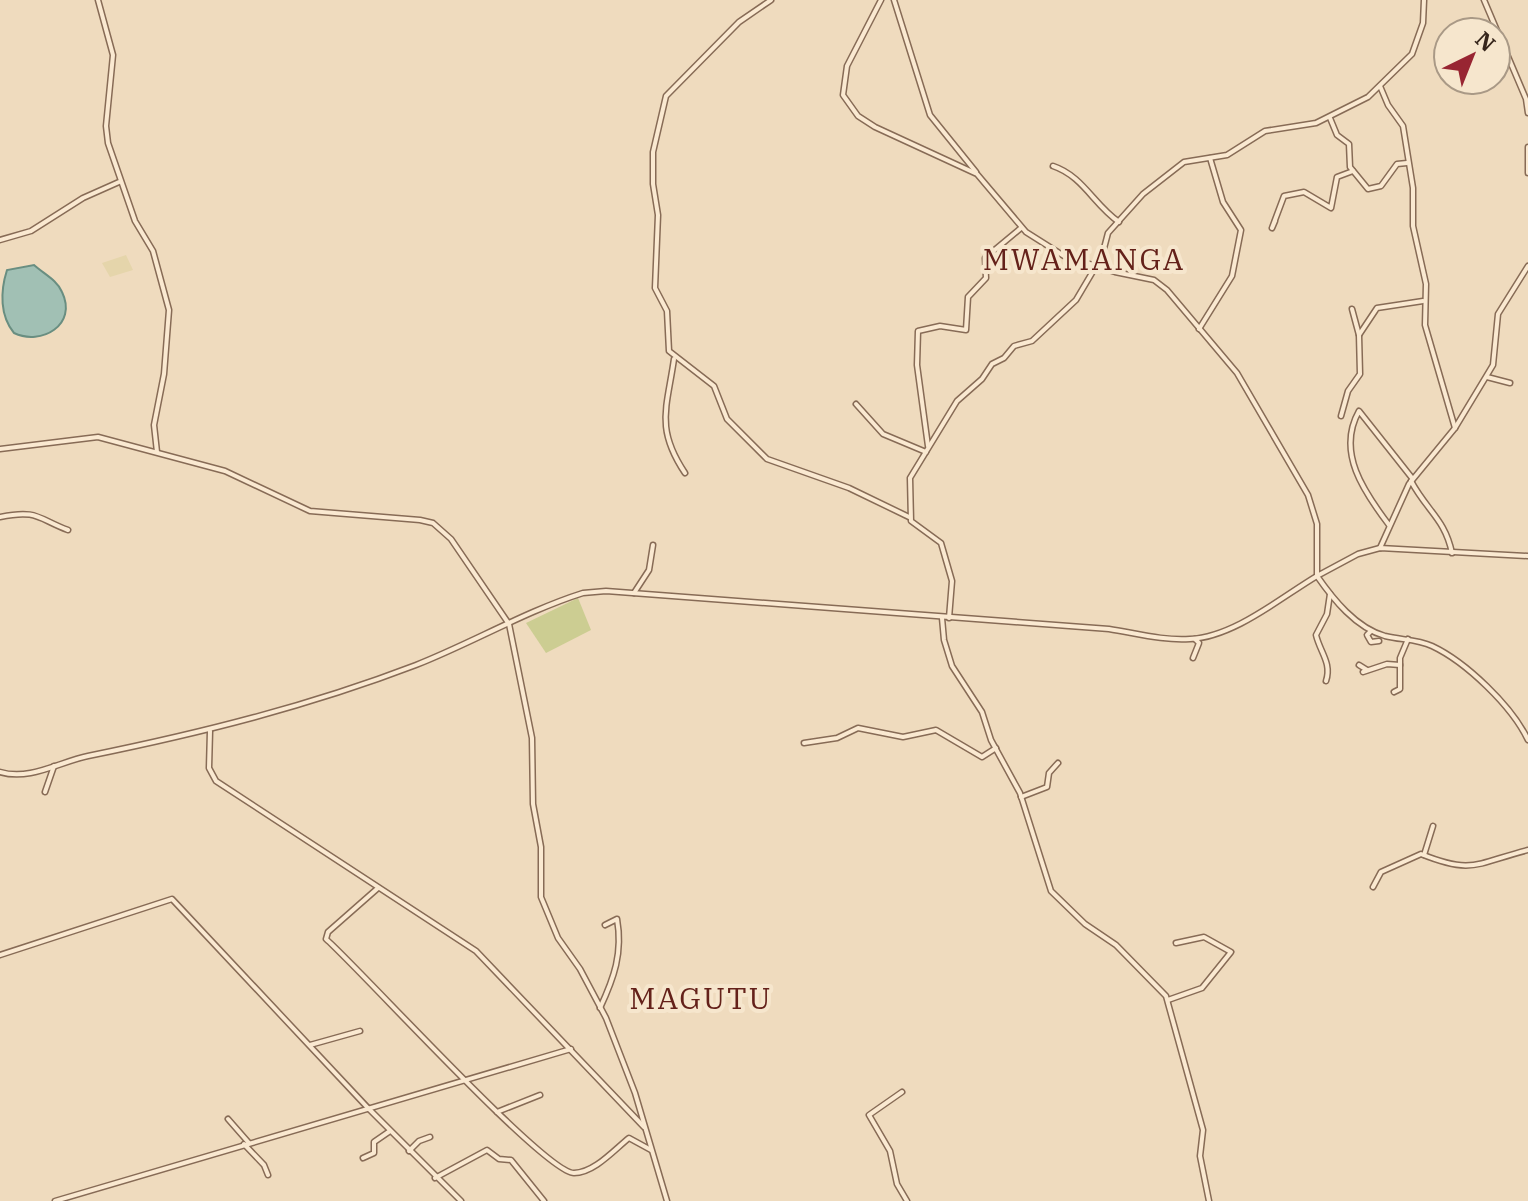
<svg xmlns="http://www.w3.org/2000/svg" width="1528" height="1201" font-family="'IBM Plex Serif',serif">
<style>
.farmland{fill:#e5d5ab}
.green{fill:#cccd92}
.water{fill:#a1c0b4;stroke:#698e81;stroke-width:2}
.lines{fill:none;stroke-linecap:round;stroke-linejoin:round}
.minor-casing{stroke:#876b56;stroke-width:7}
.minor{stroke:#fae9d1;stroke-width:4}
.labels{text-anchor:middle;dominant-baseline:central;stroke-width:8;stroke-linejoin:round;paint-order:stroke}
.quarter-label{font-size:30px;letter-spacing:2px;fill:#64211a;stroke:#f6e6cd}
</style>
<rect width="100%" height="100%" fill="#efdbbe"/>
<path class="farmland" d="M126 255 133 270 110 277 102 263Z"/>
<path class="green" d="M578 598 591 630 546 653 526 623Z"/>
<path class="water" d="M34 265C44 274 57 280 62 292 78 325 41 346 14 333 0 316 0 292 7 270Z"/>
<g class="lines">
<g class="minor-casing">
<g id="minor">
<path d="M98 0 113 55 106 126 108 143 135 221 153 251 169 310 164 374 154 425 157 452"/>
<path d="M771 0 739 22 666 96 653 152V184L658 215 655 288 667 311 669 351 714 386 727 419 767 459 849 488 909 517"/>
<path d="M881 0 847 66 843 95 858 116 875 127 977 174 1026 232 1064 256 1115 272 1154 280 1167 290 1237 373 1308 495 1317 524V576L1358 554 1380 548 1528 556"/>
<path d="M894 0 930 115 976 172"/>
<path d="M1484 0 1526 99 1528 113"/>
<path d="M1380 86 1388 105 1403 126 1413 188V226L1426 284 1425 325 1455 428"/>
<path d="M1330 118 1337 135 1349 144 1350 167 1368 189 1381 186 1397 164 1407 163"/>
<path d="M1528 147V173"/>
<path d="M1053 166C1083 176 1094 205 1119 222"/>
<path d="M1275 221 1272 228 1284 196 1304 192 1331 208 1337 177 1353 171"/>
<path d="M0 240 31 231 83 198 119 182"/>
<path d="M1352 309 1359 335"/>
<path d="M1199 329 1232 276 1241 230 1223 202 1210 158"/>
<path d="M674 359C667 408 655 428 685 473"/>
<path d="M1487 377 1510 383"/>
<path d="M856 404 883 434 926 452"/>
<path d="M1341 416 1348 391 1360 374 1359 335 1377 308 1423 301"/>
<path d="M928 446 917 365 918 331 940 326 966 330 968 297 986 278 985 258 1021 228"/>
<path d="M0 449 98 437 225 471 310 511 420 520 433 523 451 539 509 624 532 738 533 804 541 847V897L558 938 580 969 606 1018 635 1093 667 1201"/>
<path d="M1411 481C1427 511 1445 519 1452 553"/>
<path d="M0 517C38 509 38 519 68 530"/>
<path d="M1389 525C1364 492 1336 452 1359 411L1412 478"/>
<path d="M1380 548 1409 484 1455 428 1487 375 1493 365 1498 314 1528 266"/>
<path d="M634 593 649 570 653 545"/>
<path d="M942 618 944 640 952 666 982 712 991 740 1020 793 1051 891 1085 924 1116 945 1166 996 1203 1130 1200 1156 1209 1201"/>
<path d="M949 618 952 581 941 543 911 521 910 478 957 401 982 379 992 364 1004 358 1014 346 1032 341 1076 300 1102 256 1108 233 1143 194 1184 162 1227 155 1265 131 1316 123 1368 97 1412 54 1423 23 1424 0"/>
<path d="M1371 631 1367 635 1371 642 1379 641"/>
<path d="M1193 658 1199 643 1195 639"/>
<path d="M1359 665 1367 670"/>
<path d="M1363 672 1387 664 1400 665"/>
<path d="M1326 681C1332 663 1320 652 1316 635L1327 614 1330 594"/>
<path d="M1394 692 1400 689V658L1408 639"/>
<path d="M210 731 209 768 216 781 476 951 644 1127"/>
<path d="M804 743 837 738 858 728 903 737 936 730 982 757 996 748"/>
<path d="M0 772C30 781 59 762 88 756 201 733 309 706 416 665 472 643 526 611 583 593L606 591 1109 629C1135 633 1164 641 1190 639 1234 637 1280 598 1317 576 1333 599 1356 628 1385 636 1401 640 1417 639 1432 646 1466 662 1512 706 1528 740"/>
<path d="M45 792 54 766"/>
<path d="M1021 797 1047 787 1049 773 1058 763"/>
<path d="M1424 855 1433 826"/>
<path d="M1373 887 1381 872 1421 854C1473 875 1477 863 1528 850"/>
<path d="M378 888 328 932 326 939C363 972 545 1173 574 1173 594 1173 614 1150 629 1138L651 1150"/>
<path d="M0 955 172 899 368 1108 461 1201"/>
<path d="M1168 1000 1202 988 1231 952 1204 937 1176 943"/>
<path d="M600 1008C614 978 623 953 617 919L605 925"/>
<path d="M310 1045 360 1031"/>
<path d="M902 1092 869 1115 890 1151 897 1184 907 1201"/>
<path d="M497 1112 540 1095"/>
<path d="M228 1119 249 1143"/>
<path d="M244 1144 264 1165 268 1175"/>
<path d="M409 1151 419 1141 430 1137"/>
<path d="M363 1158 374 1153V1142L390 1131"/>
<path d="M435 1178 487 1150 499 1159 511 1160 544 1201"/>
<path d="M55 1201 571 1049"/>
</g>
</g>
<use href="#minor" class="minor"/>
</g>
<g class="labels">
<g class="quarter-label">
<text x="1084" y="258">MWAMANGA</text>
<text x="701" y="997">MAGUTU</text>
</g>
</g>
<g transform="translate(1472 56) rotate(43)"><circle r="38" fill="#f6e6cd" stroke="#a99986" stroke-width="2"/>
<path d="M0-6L14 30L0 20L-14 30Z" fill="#982532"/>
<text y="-12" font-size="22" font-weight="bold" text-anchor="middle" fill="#36251b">N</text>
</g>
</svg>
